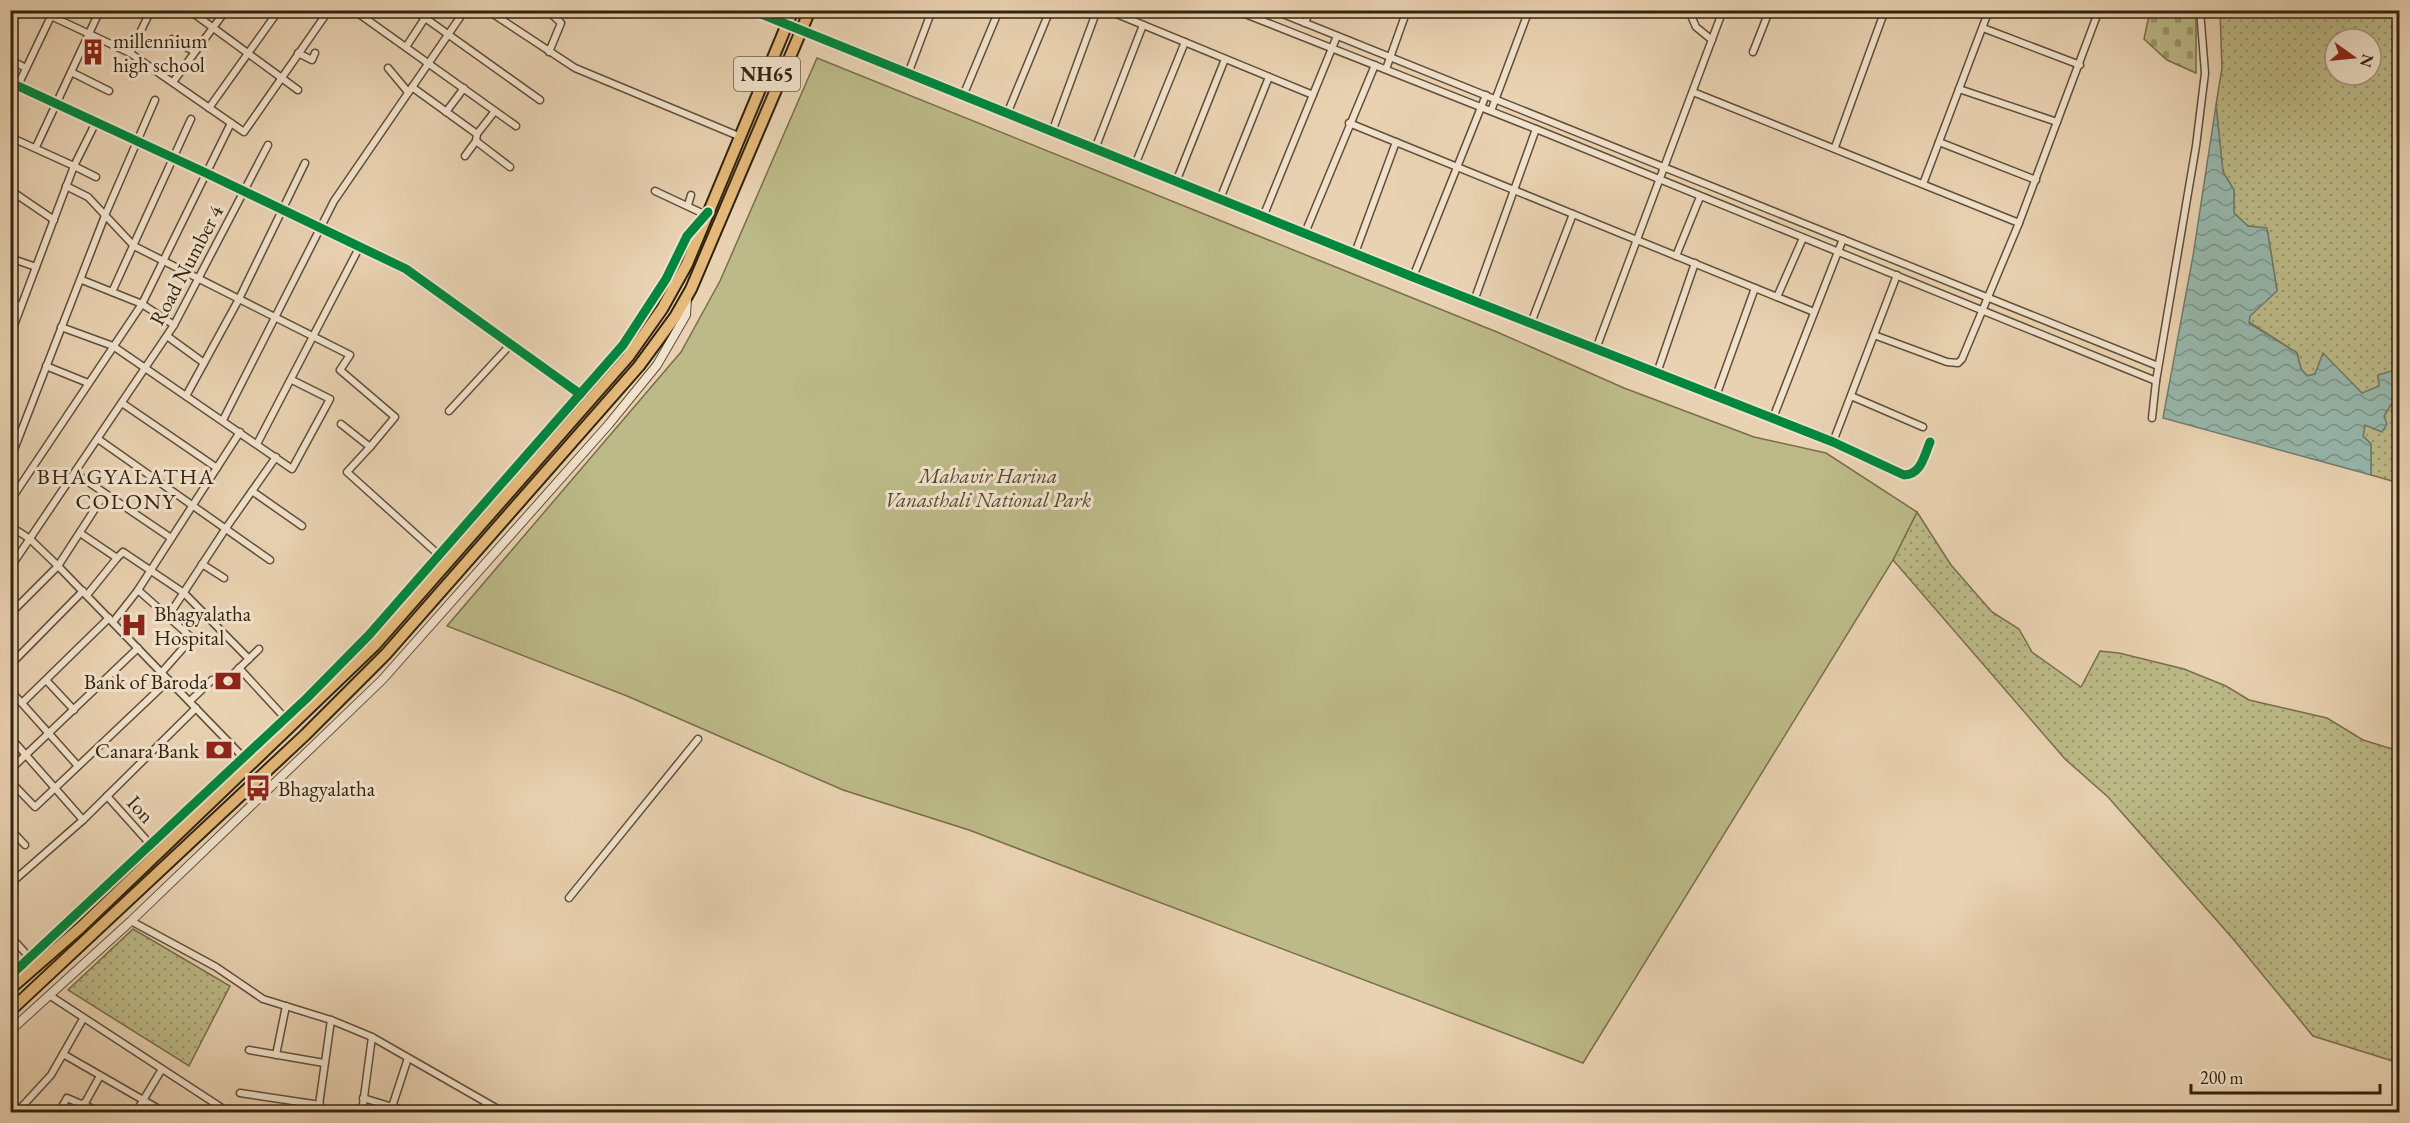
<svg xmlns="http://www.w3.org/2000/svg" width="2410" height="1123" font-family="'EB Garamond',serif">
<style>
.grass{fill:url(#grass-dots);stroke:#786e4a;stroke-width:1.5;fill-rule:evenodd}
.cemetery{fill:url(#cemetery-stones);stroke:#786e4a;stroke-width:1.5}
.park{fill:#bcba88;stroke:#786e4a;stroke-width:1.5}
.water{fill:url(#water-waves);stroke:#6f7c6d;stroke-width:1.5}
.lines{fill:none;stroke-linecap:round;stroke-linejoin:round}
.minor-casing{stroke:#604f36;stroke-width:9}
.tertiary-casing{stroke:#604f36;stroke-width:10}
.trunk-casing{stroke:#33230d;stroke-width:14}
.minor{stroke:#f1e2cd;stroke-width:6}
.tertiary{stroke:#f1e2cd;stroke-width:8}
.trunk{stroke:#e4b979;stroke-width:10}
.cycleway-casing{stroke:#f1e2cd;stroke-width:13}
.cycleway{stroke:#00873e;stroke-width:9}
.labels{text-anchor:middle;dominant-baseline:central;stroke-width:6;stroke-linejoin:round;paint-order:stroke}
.shield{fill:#f1e2cd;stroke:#6c5c47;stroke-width:1.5}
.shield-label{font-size:20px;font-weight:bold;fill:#33230d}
.poi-label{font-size:21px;fill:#33230d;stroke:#f1e2cd;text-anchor:start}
.street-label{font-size:21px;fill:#33230d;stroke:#f1e2cd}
.park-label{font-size:21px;font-style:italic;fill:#55492c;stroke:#f1e2cd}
.neighbourhood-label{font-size:22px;letter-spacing:1.5px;fill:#33230d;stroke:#f1e2cd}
</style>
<defs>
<pattern id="grass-dots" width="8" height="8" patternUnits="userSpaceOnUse" patternTransform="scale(1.5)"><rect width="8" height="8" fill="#bcba88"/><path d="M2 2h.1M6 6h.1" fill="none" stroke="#99976e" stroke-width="1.8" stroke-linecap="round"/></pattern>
<pattern id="cemetery-stones" width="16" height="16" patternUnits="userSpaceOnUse" patternTransform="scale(1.5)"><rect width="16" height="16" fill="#bcba88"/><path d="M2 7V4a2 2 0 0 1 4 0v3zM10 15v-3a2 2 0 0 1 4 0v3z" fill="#99976e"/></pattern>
<pattern id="water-waves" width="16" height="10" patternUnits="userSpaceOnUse" patternTransform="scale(1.5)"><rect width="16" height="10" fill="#97b8ad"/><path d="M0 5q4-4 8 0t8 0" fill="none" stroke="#7c958b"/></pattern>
</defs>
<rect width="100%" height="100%" fill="#e9d2b2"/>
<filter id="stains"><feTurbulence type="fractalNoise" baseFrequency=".00333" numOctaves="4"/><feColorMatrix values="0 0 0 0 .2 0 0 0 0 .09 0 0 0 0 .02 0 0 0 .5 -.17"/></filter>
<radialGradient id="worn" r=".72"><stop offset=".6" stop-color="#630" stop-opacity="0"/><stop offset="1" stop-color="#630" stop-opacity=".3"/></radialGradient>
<g class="grass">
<path d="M2220 11H2399V369L2378 375 2379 386 2362 394 2323 354 2315 374 2307 376 2301 369 2297 353 2249 322V316L2277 290 2267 229 2248 226 2234 213V190L2223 172 2216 105 2222 68ZM2335 39H2371V75H2335Z"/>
<path d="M2395 398H2399V483L2371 475V444L2363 436 2365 424 2384 416Z"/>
<path d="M1917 512 1951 565 1992 612 2019 629 2032 652 2081 687 2100 651 2119 653 2184 669 2226 686 2249 700 2327 718 2363 740 2399 751V1063L2313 1036 2234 940 2108 797 2065 759 1893 560Z"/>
<path d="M133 929 230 986 189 1066 68 990Z"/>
</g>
<path class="cemetery" d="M2150 11H2196V73L2167 60 2144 39Z"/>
<path class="park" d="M817 58 1497 332 1624 388 1754 437 1826 453 1917 512 1893 560 1583 1063 969 830 843 790 627 696 447 626 681 352 720 281Z"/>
<path class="water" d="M2216 105 2223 172 2234 190V213L2248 226 2267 228 2277 291 2250 316 2249 323 2297 353 2301 369 2307 376 2315 374 2323 353 2362 393 2379 386 2378 375 2399 369V398H2395L2384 416 2387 424 2382 432 2365 425 2363 436 2371 444V475L2163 418 2193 256Z"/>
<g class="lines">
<g class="minor-casing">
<g id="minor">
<path d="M38 10 130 53 244 132 329 10"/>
<path d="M189 10 298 90"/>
<path d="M414 10 540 100"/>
<path d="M487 10 575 68 741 137"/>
<path d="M547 10 561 23 549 52"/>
<path d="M607 10 614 14 618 10"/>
<path d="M751 10 1413 277 1833 442 1904 475C1921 475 1924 456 1930 442"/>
<path d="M1107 10 1313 95"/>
<path d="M1235 10 1536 129 2156 381"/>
<path d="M1273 10 2158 366"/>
<path d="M355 11 516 126"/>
<path d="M1689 11 1696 27 1712 40"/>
<path d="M1305 23 1310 10"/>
<path d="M1983 28 2080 65"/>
<path d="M172 39 195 52"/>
<path d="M406 47 425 18"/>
<path d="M1753 52 1768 14 1767 10"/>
<path d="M130 53 151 10"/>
<path d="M298 53 312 60 315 53"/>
<path d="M10 60 26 68"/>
<path d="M388 68 408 92"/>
<path d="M1386 69 1407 10"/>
<path d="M71 72 109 91"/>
<path d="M908 74 932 10"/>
<path d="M173 82 226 10"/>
<path d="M18 86 206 173 406 269 580 394"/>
<path d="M412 87 477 134 495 111"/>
<path d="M1959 89 2057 122"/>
<path d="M1693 92 2019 223"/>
<path d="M963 96 999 10"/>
<path d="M10 102 54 10"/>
<path d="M209 108 279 10"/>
<path d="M1491 111 1529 10"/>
<path d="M446 112 464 88"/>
<path d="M1007 114 1050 10"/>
<path d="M96 122 74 166 96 177"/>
<path d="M1349 123 1814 312"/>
<path d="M1052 132 1097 10"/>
<path d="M477 134 476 141 510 167"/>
<path d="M10 137 74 166 10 336"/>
<path d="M1939 142 2036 180"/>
<path d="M36 147 100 10"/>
<path d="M1835 147 1885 10"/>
<path d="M1095 149 1143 25"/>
<path d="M465 156 476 141"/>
<path d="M1135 165 1185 42"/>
<path d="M1176 182 1225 59"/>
<path d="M1923 184 1989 10"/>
<path d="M66 186 88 197 134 246 350 355 340 370 395 417 370 447"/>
<path d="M10 190 54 220"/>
<path d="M655 191 704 214"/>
<path d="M1220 199 1269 77"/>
<path d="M688 205 691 195"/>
<path d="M10 212 16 194"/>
<path d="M1263 217 1337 36"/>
<path d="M1305 233 1375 65"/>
<path d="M1355 253 1396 142"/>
<path d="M1676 256 1700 197"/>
<path d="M10 258 36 267"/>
<path d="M1413 277 1486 95"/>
<path d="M82 280 142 304 174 325"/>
<path d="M112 292 191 119"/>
<path d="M1777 297 1803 238"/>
<path d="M1474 301 1536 129"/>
<path d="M10 303 21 306"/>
<path d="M1531 323 1573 214"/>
<path d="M61 327 113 346 292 469 330 399 292 380"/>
<path d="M1874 335 1947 362 1958 363 1962 359 2019 223 2099 10"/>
<path d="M167 336 204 363"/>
<path d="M1596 349 1723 10"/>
<path d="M46 366 88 383"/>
<path d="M1657 373 1695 263"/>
<path d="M186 396 239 299 305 163"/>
<path d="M1716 396 1755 288"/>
<path d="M1851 396 1923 427"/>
<path d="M122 403 217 468"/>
<path d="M449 411 510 345"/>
<path d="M1773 418 1843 239"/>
<path d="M2152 418 2156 381 2196 146 2205 73 2200 10"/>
<path d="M223 420 334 201 465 10"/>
<path d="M341 424 370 447 347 472 439 555"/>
<path d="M98 439 270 560"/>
<path d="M1833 442 1897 275"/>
<path d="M257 444 360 246"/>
<path d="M10 460 106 213 155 100"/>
<path d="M75 473 171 538"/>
<path d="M252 491 302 526"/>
<path d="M10 501 142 304 231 123"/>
<path d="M10 526 30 539 58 566 244 758"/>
<path d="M80 533 117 558 123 552 184 593 249 659"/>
<path d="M202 564 224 578"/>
<path d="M10 568 174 325 268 145"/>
<path d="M138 590 192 638 162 672"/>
<path d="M87 595 117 558"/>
<path d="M10 614 58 566 104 495"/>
<path d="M169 615 226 528 276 457"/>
<path d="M113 622 138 590 240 432"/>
<path d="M10 665 83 591"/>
<path d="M239 668 285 718"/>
<path d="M46 680 74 710"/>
<path d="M221 686 259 649"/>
<path d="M10 690 78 766"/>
<path d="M190 701 212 680"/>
<path d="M22 703 109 618"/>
<path d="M10 737 83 820"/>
<path d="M10 770 138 648"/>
<path d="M10 781 35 807 169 680"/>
<path d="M107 796 150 844"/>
<path d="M10 829 25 845"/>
<path d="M10 884 83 820 196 708"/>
<path d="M569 898 698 739"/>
<path d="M131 921 216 967 263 999 331 1020 372 1037 503 1112"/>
<path d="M10 936 30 958"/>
<path d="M49 995 222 1108 220 1112"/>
<path d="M249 1050 324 1063"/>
<path d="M63 1054 164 1112"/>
<path d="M276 1055 286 1006"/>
<path d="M240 1093 320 1105"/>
<path d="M363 1098 409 1112"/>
<path d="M83 1104 99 1112"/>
<path d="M392 1107 408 1058"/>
<path d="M17 1112 51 1075 83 1019"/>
<path d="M59 1112 67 1098 81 1104 85 1103 100 1076"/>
<path d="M136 1112 162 1069"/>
<path d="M318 1112 331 1020"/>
<path d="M362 1112 372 1037"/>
</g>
</g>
<g class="tertiary-casing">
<g id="tertiary">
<path d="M10 976 307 698 369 635 623 345 666 279 687 236 706 213"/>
<path d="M10 1031 131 921 382 680 609 424 657 365 686 315 687 298"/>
</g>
</g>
<g class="trunk-casing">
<g id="trunk">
<path d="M10 989 80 928 375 645 628 357 662 309 687 264 793 10"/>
<path d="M10 1011 305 735 386 654 639 366 675 317 691 289 810 10"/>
</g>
</g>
<use href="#minor" class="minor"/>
<use href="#tertiary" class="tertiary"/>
<use href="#trunk" class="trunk"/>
<g class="cycleway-casing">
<g id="cycleway">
<path d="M751 10 1413 277 1833 442 1904 475C1921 475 1924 456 1930 442"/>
<path d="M18 86 206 173 406 269 580 394"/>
<path d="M10 976 307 698 369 635 623 345 666 279 687 236 708 212"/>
</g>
</g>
<use href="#cycleway" class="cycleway"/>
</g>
<defs>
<g id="building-bare" transform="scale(2.07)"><path d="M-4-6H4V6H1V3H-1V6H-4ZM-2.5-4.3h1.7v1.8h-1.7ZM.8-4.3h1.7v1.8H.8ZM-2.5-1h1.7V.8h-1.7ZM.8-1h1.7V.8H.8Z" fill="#8f2418" stroke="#f1e2cd" stroke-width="2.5" paint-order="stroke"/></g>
<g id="hospital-bare" transform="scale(2.07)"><path d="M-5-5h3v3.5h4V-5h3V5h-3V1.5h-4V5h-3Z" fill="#8f2418" stroke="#f1e2cd" stroke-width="2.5" paint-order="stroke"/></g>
<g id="bank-bare" transform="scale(2.07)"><path d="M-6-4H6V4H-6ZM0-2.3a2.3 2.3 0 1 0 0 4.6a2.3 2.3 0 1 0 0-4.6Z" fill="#8f2418" stroke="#f1e2cd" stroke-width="2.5" paint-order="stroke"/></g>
<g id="bus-bare" transform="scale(2.07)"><path d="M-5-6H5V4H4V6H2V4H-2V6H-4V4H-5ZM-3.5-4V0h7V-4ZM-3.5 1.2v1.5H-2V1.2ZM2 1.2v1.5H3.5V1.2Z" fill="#8f2418" stroke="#f1e2cd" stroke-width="2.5" paint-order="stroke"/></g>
</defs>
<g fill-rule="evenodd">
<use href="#building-bare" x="93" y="52"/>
<use href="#hospital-bare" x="134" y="625"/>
<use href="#bank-bare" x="228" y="681"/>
<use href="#bank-bare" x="219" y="750"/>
<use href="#bus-bare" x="258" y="788"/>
</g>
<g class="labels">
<rect class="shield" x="734" y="57" width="66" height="34" rx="4.5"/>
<g class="shield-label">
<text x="767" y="74">NH65</text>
</g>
<g class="poi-label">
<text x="113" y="40">millennium<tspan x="113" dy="24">high school</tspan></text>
<text x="154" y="613">Bhagyalatha<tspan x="154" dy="24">Hospital</tspan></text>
<text x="208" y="681" text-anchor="end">Bank of Baroda</text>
<text x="199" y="750" text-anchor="end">Canara Bank</text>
<text x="278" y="788">Bhagyalatha</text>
</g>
<g class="street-label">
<text transform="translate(186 265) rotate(-62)">Road Number 4</text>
<text transform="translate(141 809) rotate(48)">Ion</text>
</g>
<g class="park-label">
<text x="988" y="475">Mahavir Harina<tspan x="988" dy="24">Vanasthali National Park</tspan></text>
</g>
<g class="neighbourhood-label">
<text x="126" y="476">BHAGYALATHA<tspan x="126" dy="25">COLONY</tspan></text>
</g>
</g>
<rect width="2410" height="1123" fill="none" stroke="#e9d2b2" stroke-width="36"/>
<rect x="12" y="12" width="2386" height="1099" fill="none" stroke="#33230d" stroke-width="3"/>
<rect x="18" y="18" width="2374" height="1087" fill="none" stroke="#33230d" stroke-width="1.5"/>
<g transform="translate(2353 57) rotate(105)"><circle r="28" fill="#f1e2cd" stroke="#a59680" stroke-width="1.5"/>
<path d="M0-4.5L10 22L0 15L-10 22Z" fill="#8f2418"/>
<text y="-9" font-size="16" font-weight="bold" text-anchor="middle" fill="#33230d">N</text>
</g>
<path d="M2191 1084v9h189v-9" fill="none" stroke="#33230d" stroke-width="3"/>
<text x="2200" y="1084" font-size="18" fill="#33230d" stroke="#f1e2cd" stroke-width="4.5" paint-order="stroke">200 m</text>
<rect width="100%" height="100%" filter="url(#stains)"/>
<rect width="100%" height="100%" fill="url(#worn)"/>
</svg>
